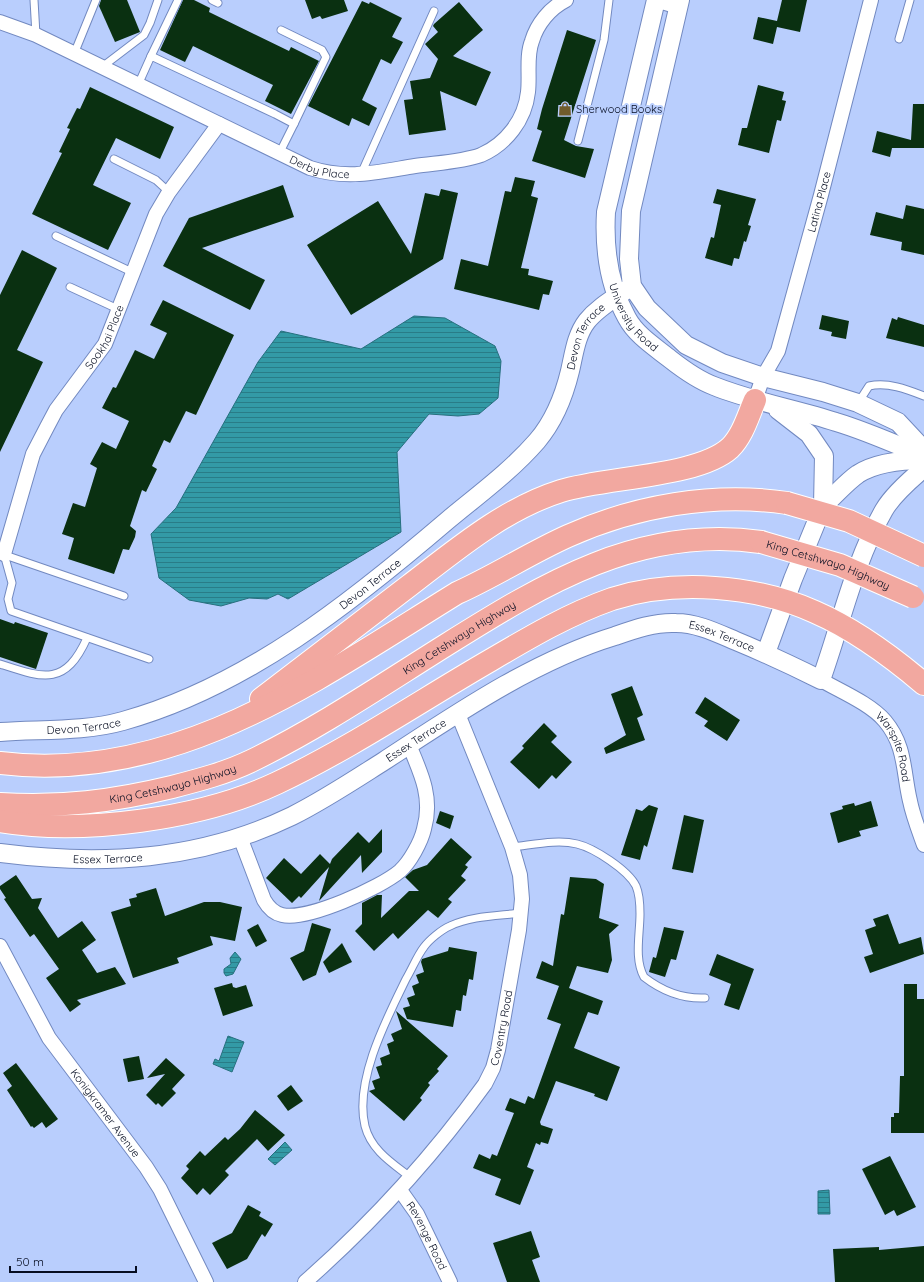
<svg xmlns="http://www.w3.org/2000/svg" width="924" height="1282" font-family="Quicksand,sans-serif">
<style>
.water{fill:url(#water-rules);stroke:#26707e}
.building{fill:#0a3011}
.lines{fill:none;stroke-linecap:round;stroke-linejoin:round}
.service-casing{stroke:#7289c0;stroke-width:9}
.minor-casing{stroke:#7289c0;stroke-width:16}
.tertiary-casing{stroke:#7289c0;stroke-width:20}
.motorway-casing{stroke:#fff;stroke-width:24}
.service{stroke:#fff;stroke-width:7}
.minor{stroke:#fff;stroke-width:14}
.tertiary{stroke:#fff;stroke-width:18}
.motorway{stroke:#f2a8a0;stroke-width:22}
.motorway-bridge-casing{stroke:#fff;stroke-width:24;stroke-linecap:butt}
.motorway-bridge{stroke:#f2a8a0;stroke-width:22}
.labels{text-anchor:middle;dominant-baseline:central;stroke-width:4;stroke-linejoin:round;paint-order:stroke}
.poi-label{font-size:11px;fill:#060d21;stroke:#b9cefd;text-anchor:start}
.street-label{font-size:11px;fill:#060d21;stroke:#b9cefd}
</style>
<defs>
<pattern id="water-rules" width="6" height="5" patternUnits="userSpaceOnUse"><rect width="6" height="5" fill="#339aa6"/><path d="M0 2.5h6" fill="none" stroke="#297c87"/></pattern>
</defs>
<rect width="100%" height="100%" fill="#b9cefd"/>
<g class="water">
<path d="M414 316 445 318 495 346 501 361 498 398 479 414 458 416 429 414 397 452 401 532 288 599 278 594 267 599 249 598 221 606 189 600 159 578 151 534 176 508 258 362 281 331 361 349Z"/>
<path d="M235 952 241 959 233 974 226 976 224 973V969L231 964 230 958Z"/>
<path d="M228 1036 244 1042 232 1072 213 1064 215 1059 219 1061Z"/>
<path d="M285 1142 292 1150 275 1165 268 1159Z"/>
<path d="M829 1190 830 1214H818V1191Z"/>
</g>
<g class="building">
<path d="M101 0H127L140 32 115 42 99 6Z"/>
<path d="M183 0H194L210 8 209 12 289 51 291 47 319 61 291 114 265 101 273 85 193 46 185 62 160 50Z"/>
<path d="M305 0H344L348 11 322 19 320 16 312 19Z"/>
<path d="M782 0H807L800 32 777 27 773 44 753 39 758 17 777 21Z"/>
<path d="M362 1 369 4 370 2 402 18 392 37 403 42 391 64 381 59 362 100 377 108 369 126 352 118 349 126 308 106Z"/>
<path d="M459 2 483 30 453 56 491 72 476 106 440 91 446 130 409 135 404 100 413 99 410 81 430 78 438 59 425 44 438 32 433 26 434 24Z"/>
<path d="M567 30 596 40 564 140 576 146 594 149 585 178 532 161 542 131 537 129 542 109Z"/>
<path d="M758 85 784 92 782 100 786 101 781 121 777 120 769 153 738 145 742 128H747Z"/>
<path d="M90 87 174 127 160 159 116 138 93 185 131 203 108 250 32 214 62 153 59 152 70 129 67 128 77 108 80 109Z"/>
<path d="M913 104H924V148H892L890 157 872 152 877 131 911 140Z"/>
<path d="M515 177 535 181 531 196 538 198 521 268 529 269 528 275 553 281 549 295 543 294 539 310 454 289 461 259 488 266 505 191 511 192Z"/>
<path d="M283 185 294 217 202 248 265 280 250 310 163 266 189 218Z"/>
<path d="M441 189 458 193 443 259 351 315 307 245 378 201 411 254 425 193 439 196Z"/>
<path d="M717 189 756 199 748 225 751 226 746 242 744 241 739 259 734 258 732 266 705 258 711 237 714 238 721 205 713 203Z"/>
<path d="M906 205 924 209V255L901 250 902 242 870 235 876 212 903 219Z"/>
<path d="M22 250 57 268 17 350 43 362 0 452V295Z"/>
<path d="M163 300 234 335 196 415 186 411 170 443 164 440 152 466 157 469 146 492 142 490 130 526 136 531 135 537 129 550 123 549 114 574 68 559 74 538 62 534 73 503 85 507 97 468 90 464 102 442 116 449 129 421 102 408 113 387 116 388 135 350 154 359 167 333 150 325Z"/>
<path d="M822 315 849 321 846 339 831 336 832 332 819 329Z"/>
<path d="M898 317 924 325V347L886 338 892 318 897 320Z"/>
<path d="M0 619 14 624 15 622 48 633 36 669 0 657Z"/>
<path d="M632 686 643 715 637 718 645 740 606 754 604 748 626 735 611 694Z"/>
<path d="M705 697 740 720 727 741 704 726 708 721 695 713Z"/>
<path d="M544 723 557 736 551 742 572 762 556 779 552 775 539 789 510 762 524 748 522 746Z"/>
<path d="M871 801 878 826 859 831 861 836 838 843 830 813 843 809 842 806 854 803 855 806Z"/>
<path d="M649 805 658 808 647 847 644 845 640 860 621 855 636 809 642 811Z"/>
<path d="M440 811 454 816 450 829 436 823Z"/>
<path d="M684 815 704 820 693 873 672 869Z"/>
<path d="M382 829V852L362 873 361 855 319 901 329 867 301 898 299 896 292 903 266 878 284 858 301 874 320 854 330 864 332 859 358 832 369 843Z"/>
<path d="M451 838 472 857 465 865 468 867 461 876 466 880 448 899 452 902 438 918 428 910 398 939 393 933 374 951 355 931 362 924V903L377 895H382L381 918 409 891H419L405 877 413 870 427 865Z"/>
<path d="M16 875 32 899 42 898 38 908 58 938 82 921 96 940 82 950 97 973 115 967 126 984 77 1000 81 1004 70 1012 46 978 59 969 34 934 30 937 4 899 6 898 0 889V886Z"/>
<path d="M570 877 596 879 604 884 599 918 619 925 609 934 612 960 608 973 577 966 569 988 603 1001 598 1015 588 1012 574 1048 620 1067 607 1101 594 1096 595 1094 556 1081 540 1122 541 1125 553 1129 548 1144 541 1142 540 1145 536 1143 527 1167 534 1170 520 1205 495 1195 501 1179 473 1168 479 1154 490 1159 492 1154 497 1156 514 1113 505 1110 510 1098 525 1104 528 1096 534 1099 561 1024 547 1019 559 986 536 978 542 961 553 966 561 914 564 915Z"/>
<path d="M156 888 165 916 204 902H220L242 907 235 941 210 936 213 945 177 958 179 963 133 978 111 912 131 906 129 899 137 897 136 894Z"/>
<path d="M888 914 899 944 921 937 924 954 870 973 864 957 873 954 865 930 876 926 873 919Z"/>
<path d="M312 923 331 929 316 975 303 981 290 958 304 951Z"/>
<path d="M258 924 267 941 256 947 247 930Z"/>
<path d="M664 927 684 931 676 960 671 959 665 977 649 972 653 957 656 958Z"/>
<path d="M342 943 352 962 329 973 323 962Z"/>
<path d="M449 947 477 952 473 980 469 979 466 996 463 995 461 1011 456 1010 453 1027 407 1019 403 1008 410 1006 407 998 415 995 412 986 419 983 416 975 424 972 421 962 422 959 448 951Z"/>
<path d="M717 954 754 969 739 1010 724 1005 731 984 709 975Z"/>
<path d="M232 983 233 987 236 988 246 985 253 1006 223 1016 214 988Z"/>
<path d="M904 984H917V999H924V1133H891V1117H894V1113H899L900 1076H904Z"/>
<path d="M396 1011 448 1056 437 1069 439 1071 428 1083 430 1085 420 1098 422 1100 404 1121 369 1091 375 1089 372 1081 380 1078 376 1067 382 1065 380 1058 390 1054 387 1044 394 1041 391 1034 402 1029Z"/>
<path d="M139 1056 144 1079 128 1082 123 1059Z"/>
<path d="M166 1058 185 1075 172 1089 176 1093 162 1107 158 1103 156 1105 146 1095 165 1074 147 1078Z"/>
<path d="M16 1063 58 1119 46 1128 42 1122 34 1128 32 1126 31 1127 7 1090 12 1086 3 1073Z"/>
<path d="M291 1085 303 1101 288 1111 277 1096Z"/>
<path d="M255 1110 285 1135 268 1151 257 1139 225 1171 229 1175 210 1195 203 1188 197 1195 181 1178 189 1169 186 1166 200 1151 205 1156 225 1137 228 1140 240 1129Z"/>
<path d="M890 1156 916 1207 897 1216 894 1210 885 1215 862 1169Z"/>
<path d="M248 1205 261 1212 259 1216 273 1224 265 1237 262 1234 247 1259 227 1269 212 1243 232 1233Z"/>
<path d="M531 1231 540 1257 532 1260 540 1282H507L493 1243Z"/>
<path d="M924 1246V1282H835L833 1249 879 1247V1250Z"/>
</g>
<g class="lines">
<g class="service-casing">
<g id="service">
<path d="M34 0 36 35"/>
<path d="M212 0 218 3"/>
<path d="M281 30 322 50 326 57 294 124"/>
<path d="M899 39 910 0"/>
<path d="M74 54 96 0"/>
<path d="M151 56 178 0"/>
<path d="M102 67 144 35 150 23 158 0"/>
<path d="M138 85 151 56 275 114 294 124 279 154"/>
<path d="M578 141 604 40 609 0"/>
<path d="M114 159 156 180 169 192"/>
<path d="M361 174 434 11"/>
<path d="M56 236 134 273"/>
<path d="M70 287 120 310"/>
<path d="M858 403 869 386C888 382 906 389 924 396"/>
<path d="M2 554 124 596"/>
<path d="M4 554 12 583 8 599 11 611 149 659"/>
<path d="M0 664C43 678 65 687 87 638"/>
<path d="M512 847C532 845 557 839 577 844 594 848 628 870 636 886 639 893 640 906 640 914 640 934 634 959 644 977 662 991 682 999 705 998"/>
<path d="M410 1177C392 1163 371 1150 365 1126 354 1081 387 1018 406 979 412 969 417 956 424 947 429 940 441 930 450 926 471 916 497 916 521 913"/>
</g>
</g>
<g class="minor-casing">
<g id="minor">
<path d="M655 0 679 7"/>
<path id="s1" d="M0 22 36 35 310 168C347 180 377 172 415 166 435 163 462 162 481 155 506 144 525 120 528 92 530 76 526 56 532 41 537 24 550 8 566 0"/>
<path id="s2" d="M755 400 763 377 778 351 821 195 871 0"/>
<path id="s3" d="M4 554 33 454 47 427 56 410 105 344 156 214 169 192 219 124"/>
<path id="s4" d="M821 680C840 691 871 704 885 721 906 746 903 772 910 801 913 816 919 831 924 845"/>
<path d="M240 837 264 900C268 907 273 913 282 915 307 921 380 888 400 871 410 862 421 842 424 829 433 798 421 773 409 745"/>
<path id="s5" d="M0 946 49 1038 146 1167 160 1189 206 1282"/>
<path id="s6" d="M400 1190 417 1214 450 1282"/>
<path id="s7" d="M305 1282C372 1223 433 1156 485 1084L493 1068 498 1050 519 930 522 899 520 875 512 847 458 714"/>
</g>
</g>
<g class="tertiary-casing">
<g id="tertiary">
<path id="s8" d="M656 0 606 212C604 247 609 286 627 318 636 335 655 347 670 359 684 370 698 380 714 386 754 402 796 409 836 422 866 431 895 444 924 456"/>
<path d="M680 0 631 211 629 259 632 286 647 308 686 345 722 363 763 377 823 392 858 403 898 422 924 450"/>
<path d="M823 506C835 496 845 483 858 474 877 462 902 460 924 460"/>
<path d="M766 653 793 579 823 506 824 456 809 434 778 410"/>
<path id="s9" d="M0 732C40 729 84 732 123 721 246 687 352 602 448 520 478 495 511 471 537 441 554 421 564 396 570 371 574 354 576 335 587 321 599 306 617 297 632 286"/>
<path id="s10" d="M0 853C101 866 199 861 292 816 324 800 354 780 384 761 456 714 533 661 615 636 635 629 655 622 676 623 697 623 717 633 736 641 765 653 793 666 821 680 841 624 854 562 884 510 892 496 911 479 924 468"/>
</g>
</g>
<g class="motorway-casing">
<g id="motorway">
<path d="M261 699C311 661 360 623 410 585 457 549 504 509 561 491 605 477 698 477 730 448 743 435 748 416 755 400"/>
<path d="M0 763C175 784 316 680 457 593 495 576 530 553 568 536 635 506 713 492 787 503"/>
<path id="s11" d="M0 804C60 808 114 801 172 787 199 780 226 773 251 761 319 728 382 685 446 645 545 583 640 525 761 542"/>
<path d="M0 821C82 835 201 819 277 783 351 748 420 701 491 660 530 637 569 614 612 599 675 579 755 585 815 612 854 629 891 656 924 684"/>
</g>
</g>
<use href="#service" class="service"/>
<use href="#minor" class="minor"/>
<use href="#tertiary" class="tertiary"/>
<use href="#motorway" class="motorway"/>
<g class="motorway-bridge-casing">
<g id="motorway-bridge">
<path d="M787 503 849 521 924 556"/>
<path id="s12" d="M761 542 840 565 913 597"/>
</g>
</g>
<use href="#motorway-bridge" class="motorway-bridge"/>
</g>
<defs>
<g id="shop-bare" transform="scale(1.08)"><path d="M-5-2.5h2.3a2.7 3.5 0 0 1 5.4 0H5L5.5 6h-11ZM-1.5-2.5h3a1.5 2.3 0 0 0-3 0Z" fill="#705c2b" stroke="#b9cefd" stroke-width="2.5" paint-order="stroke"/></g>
</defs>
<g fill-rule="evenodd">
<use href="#shop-bare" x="565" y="109"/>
</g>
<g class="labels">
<g class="poi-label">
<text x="576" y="109">Sherwood Books</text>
</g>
<g class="street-label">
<text stroke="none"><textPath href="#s1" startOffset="352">Derby Place</textPath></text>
<text stroke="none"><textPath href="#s2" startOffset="209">Latina Place</textPath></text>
<text stroke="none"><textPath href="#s8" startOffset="330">University Road</textPath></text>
<text stroke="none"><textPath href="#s3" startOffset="242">Sookhai Place</textPath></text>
<text stroke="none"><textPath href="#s9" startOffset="745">Devon Terrace</textPath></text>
<text stroke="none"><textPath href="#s12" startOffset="71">King Cetshwayo Highway</textPath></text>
<text stroke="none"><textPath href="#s9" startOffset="408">Devon Terrace</textPath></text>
<text stroke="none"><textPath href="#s10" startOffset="780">Essex Terrace</textPath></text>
<text stroke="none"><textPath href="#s11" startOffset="499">King Cetshwayo Highway</textPath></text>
<text stroke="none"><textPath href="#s9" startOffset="84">Devon Terrace</textPath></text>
<text stroke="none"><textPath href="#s10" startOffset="444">Essex Terrace</textPath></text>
<text stroke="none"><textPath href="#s4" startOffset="104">Warspite Road</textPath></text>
<text stroke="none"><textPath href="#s11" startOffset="175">King Cetshwayo Highway</textPath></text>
<text stroke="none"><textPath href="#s10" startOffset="108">Essex Terrace</textPath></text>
<text stroke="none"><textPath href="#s7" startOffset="327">Coventry Road</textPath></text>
<text stroke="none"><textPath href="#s5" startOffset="198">Konigkramer Avenue</textPath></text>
<text stroke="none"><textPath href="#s6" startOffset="53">Revenge Road</textPath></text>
</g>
</g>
<path d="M10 1266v6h126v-6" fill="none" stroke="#060d21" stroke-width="2"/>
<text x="16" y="1266" font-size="12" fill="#060d21" stroke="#b9cefd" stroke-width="3" paint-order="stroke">50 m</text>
</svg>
